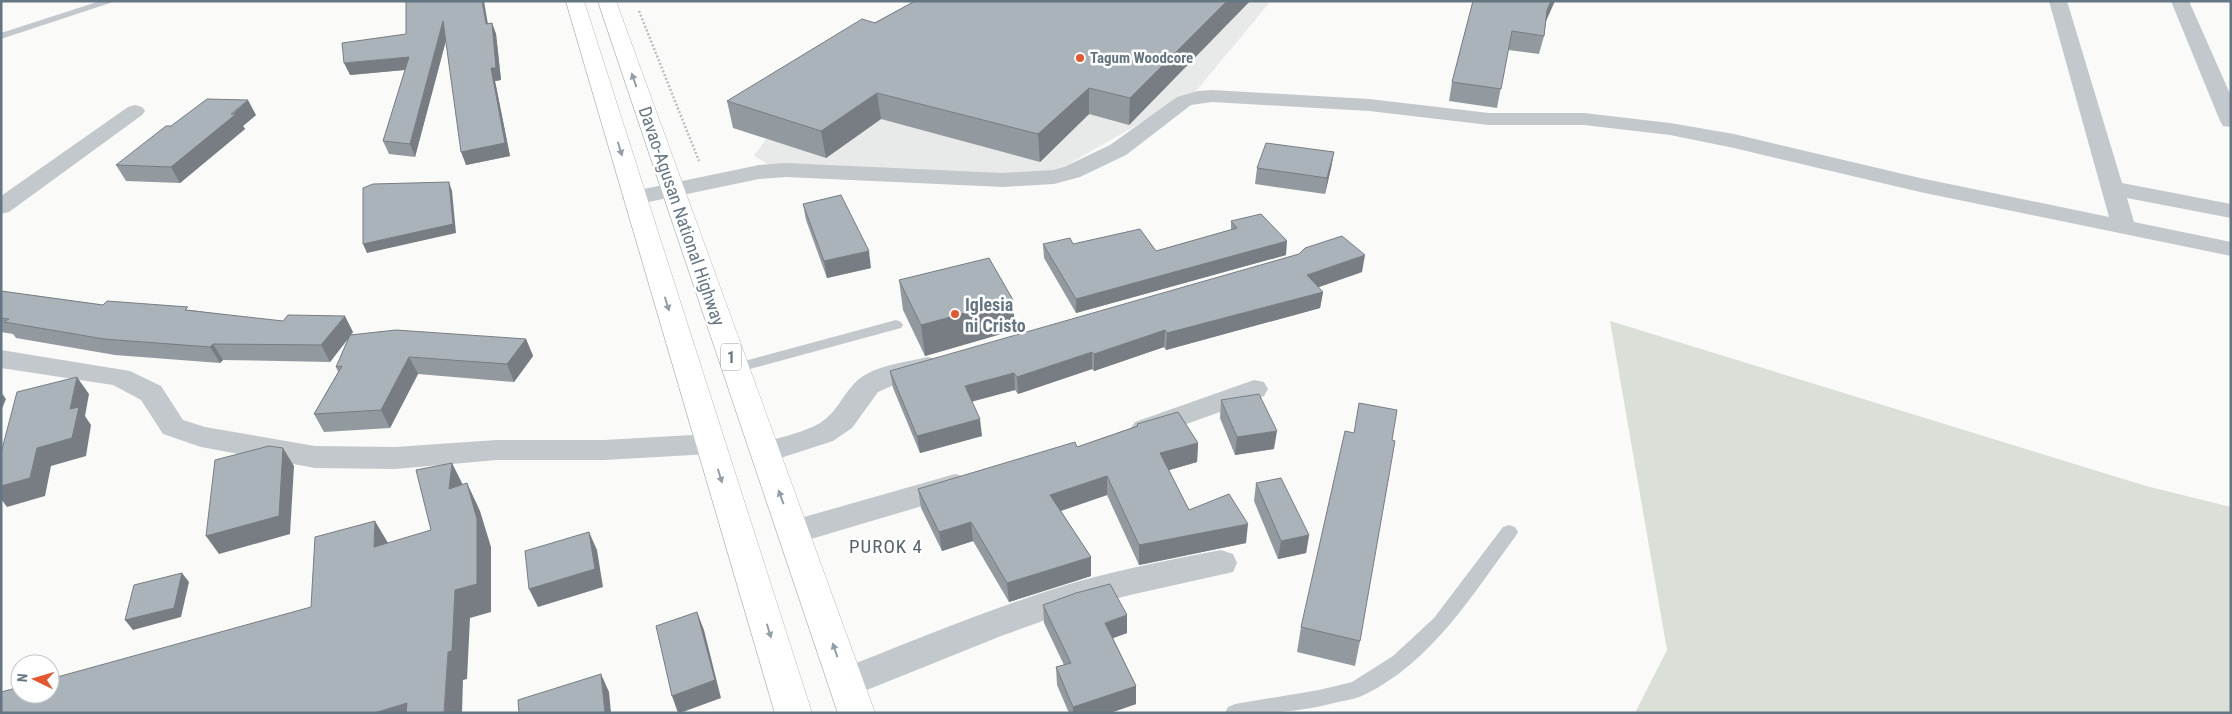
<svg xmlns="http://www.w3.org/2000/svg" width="2232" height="714" font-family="'Roboto Condensed',sans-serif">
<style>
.built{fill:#e8e9e9}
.green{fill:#dadfd7}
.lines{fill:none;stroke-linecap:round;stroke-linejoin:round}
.highway-casing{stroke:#b4b9bd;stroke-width:1}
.path{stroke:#bbbfc2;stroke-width:2.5;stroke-dasharray:2 2;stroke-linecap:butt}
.lane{fill:#c3c8cc;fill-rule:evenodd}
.street{fill:#c3c8cc;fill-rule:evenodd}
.highway{fill:#fff;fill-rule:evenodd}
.wall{fill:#929a9f}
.shaded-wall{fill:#777d82}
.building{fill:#aab3b9;stroke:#777d82}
.oneway{fill:#939fa8}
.poi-dot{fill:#e4572e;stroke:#fff;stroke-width:2}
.labels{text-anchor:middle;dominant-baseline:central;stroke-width:5;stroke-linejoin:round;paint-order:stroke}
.far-poi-label{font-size:15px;font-weight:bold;fill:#657683;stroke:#fff;text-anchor:start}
.shield{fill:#fff;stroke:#939fa8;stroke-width:1}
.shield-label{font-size:16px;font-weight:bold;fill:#657683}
.street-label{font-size:18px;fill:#657683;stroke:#fff}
.poi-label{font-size:18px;font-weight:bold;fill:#657683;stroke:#fff;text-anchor:start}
.neighbourhood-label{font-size:19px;letter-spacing:1px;fill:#57646e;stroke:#fff}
</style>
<rect width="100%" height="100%" fill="#fafaf8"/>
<path class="built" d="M1014 1H1271L1196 91 1048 176 771 166 754 156 773 129Z"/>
<path class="green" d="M1610 321 2146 486 2231 507V713H1635L1667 650Z"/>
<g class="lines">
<g class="highway-casing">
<g id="highway">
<path d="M566 1H584L812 713H775Z"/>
<path d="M598 1H616L875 713H838Z"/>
</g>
</g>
<path class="path" d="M639 11 699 161"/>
<g class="lane">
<path d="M100 1H116L1 39V33Z"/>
<path d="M896 320 901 322 903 325 901 328 735 373 730 371 727 368 730 365Z"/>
<path d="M1509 525 1515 527 1518 532 1515 537C1472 595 1432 662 1364 695 1356 699 1347 700 1338 702 1298 713 1266 713 1225 713L1228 707 1235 704 1319 690 1352 682 1393 656 1434 618 1503 527Z"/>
</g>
<g class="street">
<path d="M2049 1H2067L2122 183 2231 204V218L2127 198 2134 222 2231 242V256L1920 192 1734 148 1670 135 1584 125H1489L1369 111 1212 102 1191 105 1126 155 1080 177 1054 184 1003 187 786 177 759 179 634 205 626 203 622 198 626 193 634 191 759 165 786 163 1003 173 1053 170 1064 167 1110 145 1177 97 1198 91 1212 90 1369 99 1489 113H1584L1670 123 1734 134 1920 178 2109 217Z"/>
<path d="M2171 1H2189L2231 96V127L2223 126 2220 121Z"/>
<path d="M135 105 142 107 145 111 142 115 9 212 1 214V196L128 107Z"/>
<path d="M1 350 130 371 161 386 183 420 205 427 315 446 395 447 497 440H604L710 434 721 437 725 444 721 451 710 454 604 460H497L395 469 315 468 201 447 163 434 141 400 113 385 1 368Z"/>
<path d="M928 357 938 360 942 366 938 372 903 381 878 392 852 428 833 441 765 463 754 459 750 452 754 445C776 438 801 434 820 423 836 413 841 398 853 385 870 365 904 363 928 357Z"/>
<path d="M1254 380 1264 382 1268 389 1264 396 1145 439 1135 436 1130 429 1135 422Z"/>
<path d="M955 474 966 477 970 485 966 493 794 544 783 541 778 532 783 523Z"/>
<path d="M1221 550 1233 554 1237 563 1233 572 1130 595 1076 609 1001 636 847 698 834 694 829 683 834 672C914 640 994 607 1076 582 1124 569 1172 559 1221 550Z"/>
</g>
<use href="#highway" class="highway"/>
</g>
<g class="wall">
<path d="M915 1H1250L1129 125 1089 114 1040 162 881 119 826 158 733 128 727 101Z"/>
<path d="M1473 1 1546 23 1544 36 1539 54 1508 50 1497 108 1449 101 1452 82Z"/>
<path d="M488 23H492L496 34 501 80 495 81 510 156 466 165 446 40 415 157 389 154 383 141 405 70 350 75Z"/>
<path d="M256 115 243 126 245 129 180 183 126 181 116 165 171 126Z"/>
<path d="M1334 152 1331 168 1325 194 1255 184 1257 168Z"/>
<path d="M803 204 871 268 827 278 806 220Z"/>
<path d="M1231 221 1286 255 1076 313 1044 258 1043 244H1073L1156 251 1231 230Z"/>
<path d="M1362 272 1318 287 1323 292 1320 308 1166 350 1164 347 1094 371 1092 369 1018 394 1015 390 972 401 982 436 920 453 893 388 890 371Z"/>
<path d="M899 280 1015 330 925 356 903 310Z"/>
<path d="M1 291 103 305 191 310 353 332 351 335 526 339 533 356 514 382 418 374 390 428 324 432 314 414 338 372 336 367 348 339 330 362 223 360 220 363 115 355 16 338 13 334 1 332Z"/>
<path d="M1221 400 1274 449 1235 455 1220 418Z"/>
<path d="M1137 424 1198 443 1197 462 1169 470 1189 510 1246 543 1139 565 1107 495 1061 511 1091 557V576L1009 602 973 541 942 551 921 508 918 489 1077 447 1137 426Z"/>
<path d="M1392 440 1360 641 1355 666 1297 652 1301 627Z"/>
<path d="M1256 483 1309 535 1306 553 1278 559 1254 501Z"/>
<path d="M1043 605 1127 633 1113 638 1136 686V704L1110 713H1069L1057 685 1056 667 1064 665 1044 623Z"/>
</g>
<g class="shaded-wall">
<path d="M482 1H484L490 36 486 24Z"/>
<path d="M1227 1H1250L1129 125 1130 98Z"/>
<path d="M1551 1H1555L1543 28 1547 10Z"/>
<path d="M443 21 448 33 415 157 410 144Z"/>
<path d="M492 23 496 34 501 80 495 81 510 156 466 165 461 152 491 68Z"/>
<path d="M409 57 414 69 350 75 344 63Z"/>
<path d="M1089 88V114L1040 162 1038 134Z"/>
<path d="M877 93 881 119 826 158 821 131Z"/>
<path d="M248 100 256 115 243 126 245 129 180 183 171 167Z"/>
<path d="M1334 152 1331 168 1325 194 1327 178Z"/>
<path d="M449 182 452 191 456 233 367 253 363 244Z"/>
<path d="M1287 241 1286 255 1076 313V299Z"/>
<path d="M869 251 871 268 827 278 824 261Z"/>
<path d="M1365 255 1362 272 1305 292 1307 275Z"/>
<path d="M1323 292 1320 308 1166 350 1167 333Z"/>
<path d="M1013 300 1015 330 925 356 921 325Z"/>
<path d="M345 316 353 332 330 362 321 345Z"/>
<path d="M1165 330 1164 347 1094 371V354Z"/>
<path d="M526 339 533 356 514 382 507 364Z"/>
<path d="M213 344 223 360 220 363 210 347Z"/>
<path d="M1092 352V369L1018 394 1017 377Z"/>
<path d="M409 357 418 374 390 428 381 410Z"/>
<path d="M1014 373 1015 390 967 403 965 386Z"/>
<path d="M77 377 89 394 85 416 91 425 86 456 51 466 45 496 7 507 1 499V486L37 448 70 409Z"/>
<path d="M1 392 6 399 1 411Z"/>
<path d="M980 419 982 436 920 453 917 436Z"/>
<path d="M1277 431 1274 449 1235 455 1237 437Z"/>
<path d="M1198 443 1197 462 1159 473 1160 453Z"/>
<path d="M283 448 294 466 290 534 219 554 206 536Z"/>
<path d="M452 463 466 491 449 489Z"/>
<path d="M1107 476V495L1051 514 1050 495Z"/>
<path d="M467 483 480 511 491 547V612L470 618 467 679 463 680 462 713H444L448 652 455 590Z"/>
<path d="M375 521 391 548 374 547Z"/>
<path d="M971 522 973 541 942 551 939 532Z"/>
<path d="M1248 524 1246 543 1139 565V545Z"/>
<path d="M589 532 597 550 603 587 538 607 529 589Z"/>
<path d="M1309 535 1306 553 1278 559 1281 541Z"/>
<path d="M1091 557V576L1009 602 1007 583Z"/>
<path d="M182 573 189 582 181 617 133 630 125 620Z"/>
<path d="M697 612 704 630 721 698 680 713H678L672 696Z"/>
<path d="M1127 615V633L1105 641V623Z"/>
<path d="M601 674 609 692 611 713H605Z"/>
<path d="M1136 686V704L1110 713H1073V707Z"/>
<path d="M407 703 413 713H374Z"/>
</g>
<g class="building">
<path d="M406 1H482L486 24 492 23 496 68H491L505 143 461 152 443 21 410 144 383 141 409 57 344 63 342 43 406 34Z"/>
<path d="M915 1H1227L1130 98 1089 88 1038 134 877 93 821 131 727 101 862 19 875 23Z"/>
<path d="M1473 1H1551L1547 10 1544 36 1512 31 1501 89 1452 82Z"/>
<path d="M207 99 248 100 231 114H236L171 167 116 165 166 126H171Z"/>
<path d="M1266 143 1334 152 1327 178 1257 168Z"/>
<path d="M449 182 453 224 363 244V188L373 184Z"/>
<path d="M841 195 869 251 824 261 803 204Z"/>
<path d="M1261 214 1287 241 1076 299 1043 244 1070 238 1073 244 1140 229 1156 251 1237 228 1231 221Z"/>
<path d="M1342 236 1365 255 1307 275 1323 292 1167 333 1165 330 1094 354 1092 352 1017 377 1014 373 965 386 980 419 917 436 890 371 1299 254 1305 248Z"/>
<path d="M989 258 1013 300 921 325 899 280Z"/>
<path d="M1 291 103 305 107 301 188 307 185 310 283 321 288 315 345 316 321 345 213 344 210 347 104 339 4 322 9 319 1 318Z"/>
<path d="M396 330 526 339 507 364 409 357 381 410 314 414 342 366 336 367 350 335Z"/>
<path d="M77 377 70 409 79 407 72 438 37 448 30 478 1 486V453L17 392Z"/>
<path d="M1259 394 1277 431 1237 437 1221 400Z"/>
<path d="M1359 403 1397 410 1392 440 1395 441 1360 641 1301 627 1345 431 1354 433Z"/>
<path d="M1178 412 1198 443 1160 453 1189 510 1229 494 1248 524 1139 545 1107 476 1050 495 1091 557 1007 583 971 522 939 532 918 489 1075 442 1077 447 1138 426 1137 424Z"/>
<path d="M269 446 283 448 279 516 206 536 215 460Z"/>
<path d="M452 463 449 489 467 483 477 519V584L455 590 452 651 448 652 444 713H406L407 703 374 713H1V692L20 687V694H50V679L311 607 315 537 375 521 374 547 431 530 416 470Z"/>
<path d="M1281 478 1309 535 1281 541 1256 483Z"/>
<path d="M589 532 595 569 529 589 525 551Z"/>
<path d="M182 573 174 608 125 620 134 585Z"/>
<path d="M1110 584 1127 615 1105 623 1136 686 1073 707 1056 667 1071 663 1043 605 1076 593Z"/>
<path d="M697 612 715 680 672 696 656 626Z"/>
<path d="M601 674 605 713H519L518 700Z"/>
</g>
<defs><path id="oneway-solid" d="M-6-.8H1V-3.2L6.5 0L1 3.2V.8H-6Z" transform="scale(1.25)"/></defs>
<g class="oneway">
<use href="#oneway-solid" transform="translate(634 80) rotate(-109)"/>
<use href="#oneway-solid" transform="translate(620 149) rotate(73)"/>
<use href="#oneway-solid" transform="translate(667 304) rotate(73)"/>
<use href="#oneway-solid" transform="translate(720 476) rotate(73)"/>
<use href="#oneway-solid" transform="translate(781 497) rotate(-110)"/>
<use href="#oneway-solid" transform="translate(769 631) rotate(73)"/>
<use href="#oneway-solid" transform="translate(835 650) rotate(-109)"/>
</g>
<g class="poi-dot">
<circle cx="1080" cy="58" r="5"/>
<circle cx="955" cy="314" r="5"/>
</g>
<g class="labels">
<g class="far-poi-label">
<text x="1090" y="58">Tagum Woodcore</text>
</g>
<rect class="shield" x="721" y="343.5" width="20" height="27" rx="4"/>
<g class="shield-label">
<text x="731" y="357">1</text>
</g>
<g class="street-label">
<text transform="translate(682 216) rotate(71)">Davao-Agusan National Highway</text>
</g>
<g class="poi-label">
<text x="965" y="304">Iglesia<tspan x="965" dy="21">ni Cristo</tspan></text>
</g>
<g class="neighbourhood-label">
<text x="886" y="546">PUROK 4</text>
</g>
</g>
<rect width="2232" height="714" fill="none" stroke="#657683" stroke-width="5"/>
<g transform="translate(35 679) rotate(275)"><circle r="24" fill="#ffffff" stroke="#c1c8cd"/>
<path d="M0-4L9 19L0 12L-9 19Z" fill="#e4572e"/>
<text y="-8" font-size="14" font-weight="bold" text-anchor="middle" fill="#657683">N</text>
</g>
</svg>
